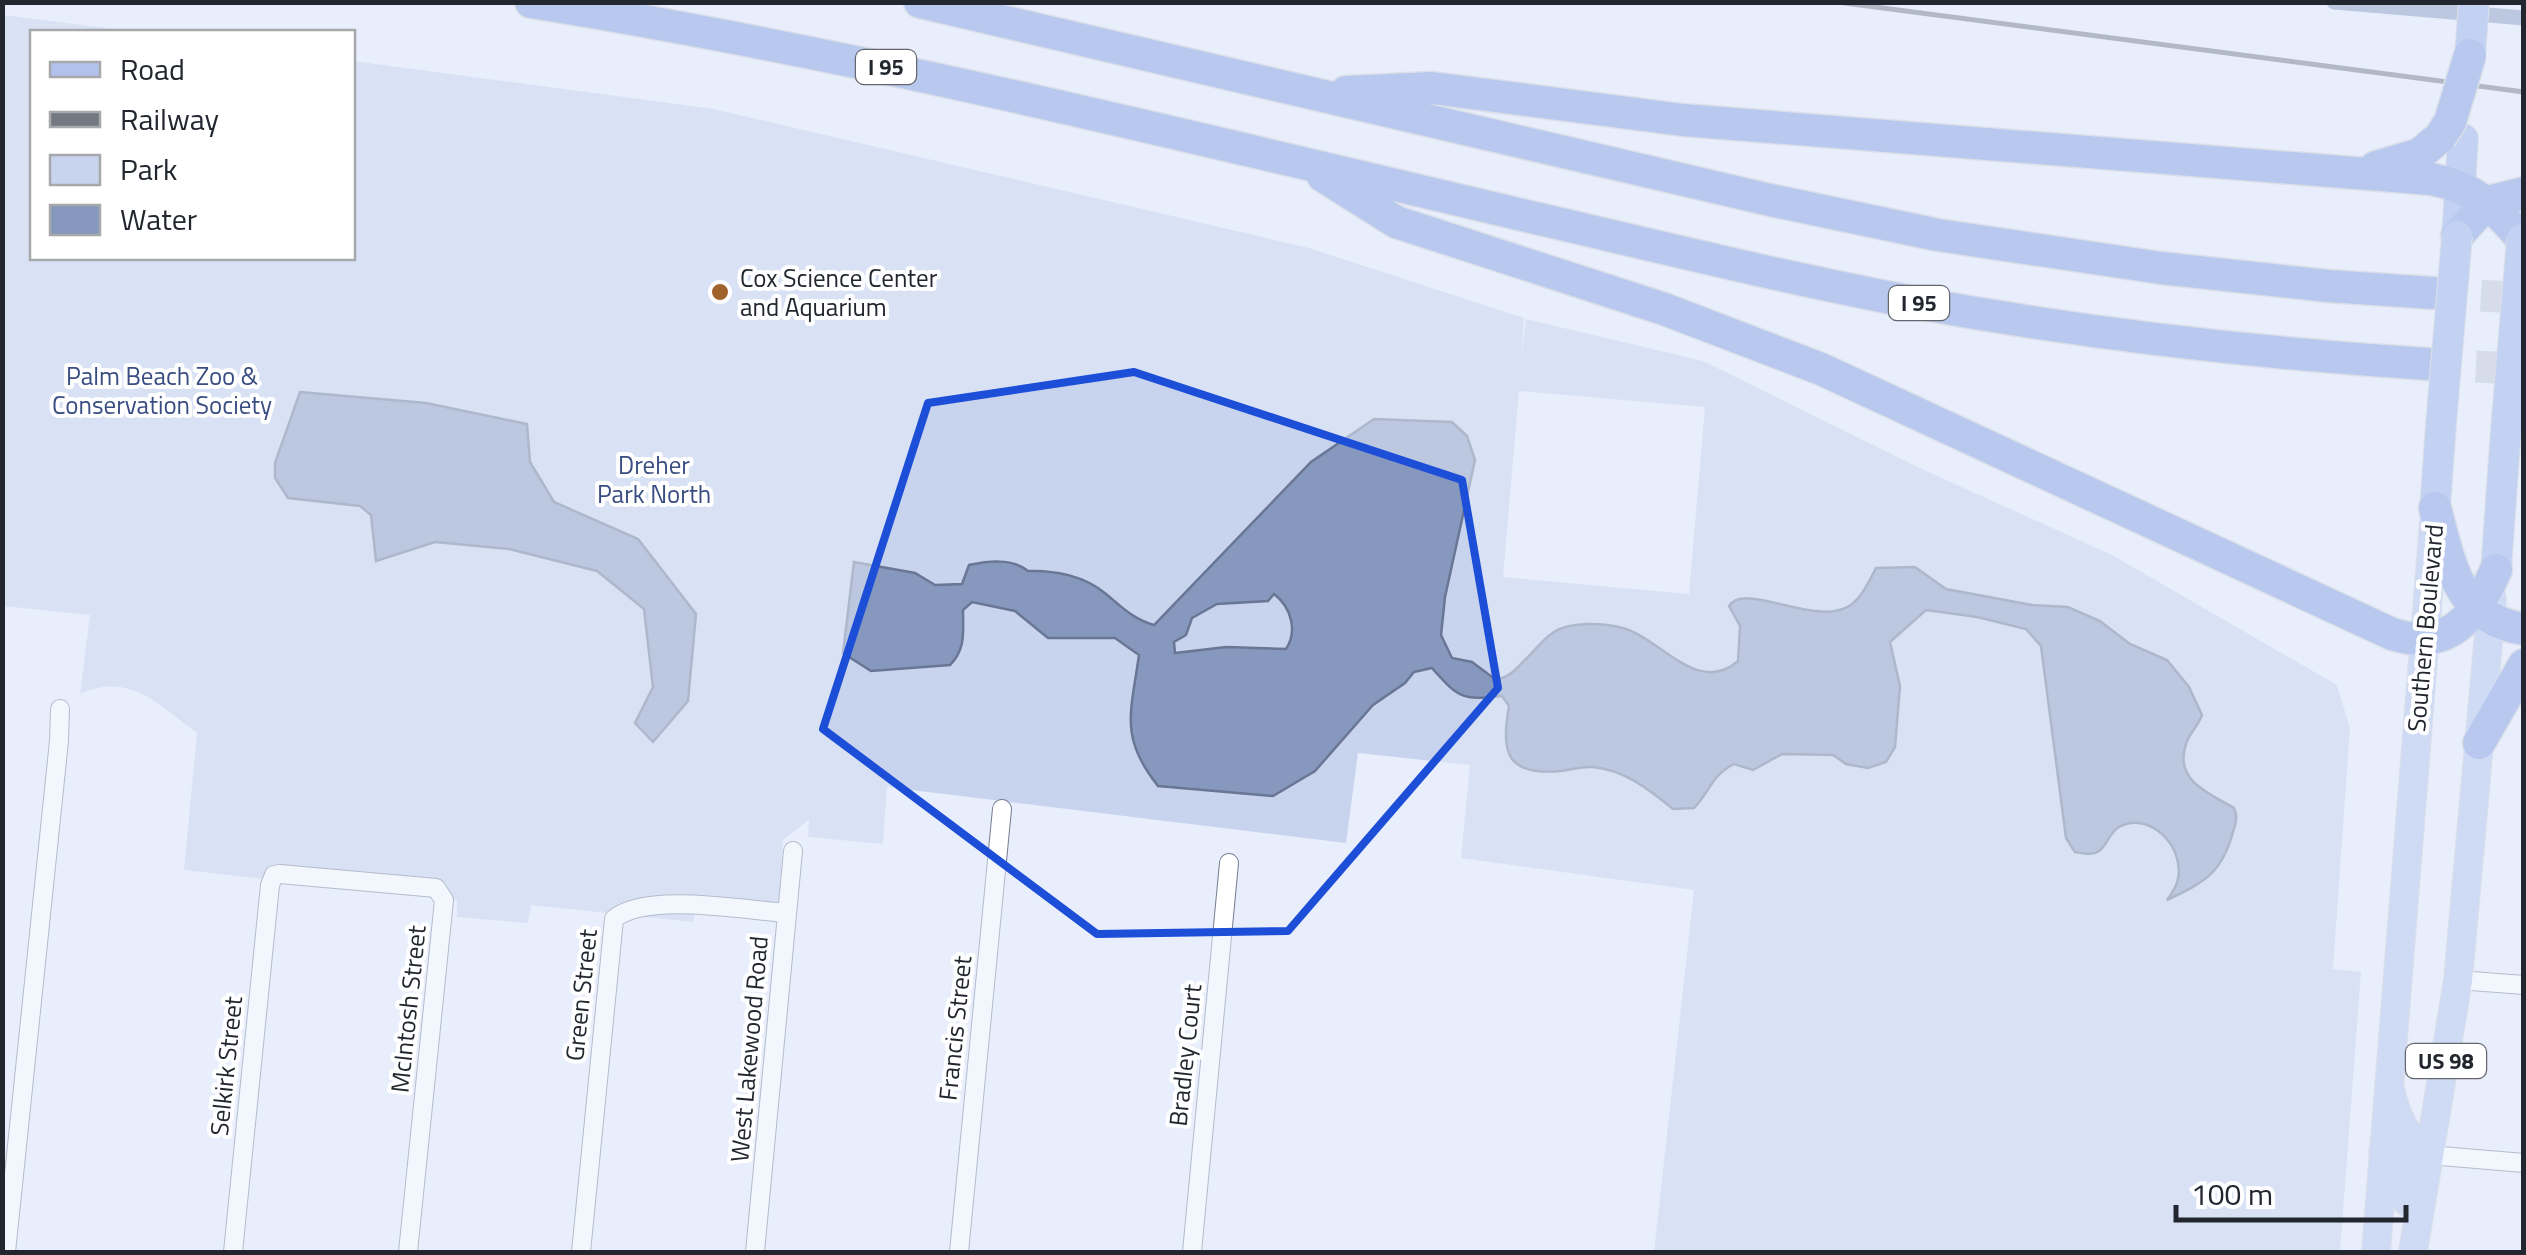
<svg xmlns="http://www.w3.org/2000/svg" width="2526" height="1255" font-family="'Titillium Web',sans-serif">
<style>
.green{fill:#c8d3ed;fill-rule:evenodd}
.water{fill:#8798bf;stroke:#697694;stroke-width:2.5;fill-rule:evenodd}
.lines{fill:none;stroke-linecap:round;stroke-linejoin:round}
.canal{stroke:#8798bf;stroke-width:15}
.motorway-tunnel{stroke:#c0c6d3;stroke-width:32;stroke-dasharray:32 16;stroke-linecap:butt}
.minor-casing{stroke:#767e92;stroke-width:20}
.primary-casing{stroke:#cecfd1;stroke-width:30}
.trunk-casing{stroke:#cecfd1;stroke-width:32}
.motorway-casing{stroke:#cecfd1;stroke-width:35}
.minor{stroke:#fff;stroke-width:18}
.primary{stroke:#b2c2ec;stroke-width:28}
.trunk{stroke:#98aee6;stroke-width:30}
.motorway{stroke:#7e9ae0;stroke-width:32}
.rail{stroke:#737882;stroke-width:5}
.trunk-bridge-casing{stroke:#cecfd1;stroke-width:32;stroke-linecap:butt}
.motorway-bridge-casing{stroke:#cecfd1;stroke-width:35;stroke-linecap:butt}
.trunk-bridge{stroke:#98aee6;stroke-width:30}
.motorway-bridge{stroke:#7e9ae0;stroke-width:32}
.marked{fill:none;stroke:#1d4ed8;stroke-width:8;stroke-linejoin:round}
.poi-dot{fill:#a1612a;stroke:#fff;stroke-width:4}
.labels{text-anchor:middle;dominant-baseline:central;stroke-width:8;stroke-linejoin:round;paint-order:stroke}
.shield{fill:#fff;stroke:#64676d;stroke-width:2.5}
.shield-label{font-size:22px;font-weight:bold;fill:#22262e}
.poi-label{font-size:25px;fill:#22262e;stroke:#fff;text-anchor:start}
.park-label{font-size:25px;fill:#394d82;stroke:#fff}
.street-label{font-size:25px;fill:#22262e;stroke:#fff}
</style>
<rect width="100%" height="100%" fill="#e8eefc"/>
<path class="green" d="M3 15 137 32H32V258H352L353 61 714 109 1309 248 1524 318 1521 358 1526 319 1703 361 1924 470 2112 555 2337 685 2350 728 2333 969 2361 972 2340 1252H1654L1694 890 1461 858 1470 765 1358 753 1346 843 887 787 883 844 808 837 809 820 783 840 778 919 695 913 693 922 531 905 528 923 457 917V900L184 870 197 733C159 705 129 671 80 694L90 615 3 606ZM1519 391 1705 407 1689 594 1503 577Z"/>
<g class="water">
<path d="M300 392 426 403 527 424 530 462 554 502 638 539 696 614 688 701 653 742 635 723 653 687 644 609 597 571 509 549 435 542 376 561 371 515 360 506 288 498 275 478V463Z"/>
<path d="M1374 419 1452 422 1467 436 1475 460 1445 597 1441 635 1452 658 1472 662 1496 680C1512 676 1515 669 1527 658 1535 650 1544 638 1554 632 1571 621 1604 623 1623 628 1661 639 1698 696 1738 661L1740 626 1729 606C1745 581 1815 627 1849 606 1862 598 1869 581 1876 568L1915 567 1946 589 2032 605 2068 607 2100 621 2130 644 2167 660 2189 687 2202 715C2198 726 2189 734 2186 744 2173 781 2211 794 2234 808 2238 817 2236 822 2233 832 2222 873 2205 882 2167 900 2176 888 2181 878 2178 863 2174 837 2145 813 2119 827 2110 832 2107 845 2099 851 2092 856 2082 853 2075 852L2066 838 2041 646 2026 629 1977 617 1926 610 1890 642 1900 686 1895 747 1886 762 1868 768 1846 764 1833 755 1782 754 1753 770 1734 764C1711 776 1711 790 1694 808L1673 809C1650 790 1623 769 1592 767 1582 766 1571 770 1561 771 1506 776 1501 753 1509 706L1502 696C1461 701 1458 697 1432 668L1414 672 1405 683 1373 705 1315 771 1273 796 1158 786C1119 737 1131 713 1139 655L1115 638H1048L1015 611 972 602 963 610C963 632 966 649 950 665L871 671 843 653 854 562 915 573 935 585 962 584 969 565C989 561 1012 558 1028 571 1055 570 1085 576 1106 594 1123 608 1133 619 1154 625L1311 462ZM1274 594C1291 607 1298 631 1286 649L1226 647 1175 653 1174 642 1186 635 1192 618 1217 604 1268 601Z"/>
</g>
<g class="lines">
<path class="canal" d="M2334 2 2524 18"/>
<g class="motorway-tunnel">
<path d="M2433 293 2524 298"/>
<path d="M2428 364 2524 369"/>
</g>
<g class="minor-casing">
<g id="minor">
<path d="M2458 980 2524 985"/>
<path d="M2429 1155 2524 1163"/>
<path d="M6 1252 59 741 60 709"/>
<path d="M233 1252 270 885 274 875 280 874 436 888 444 900 408 1252"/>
<path d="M581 1252 614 919C646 892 743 910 787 913"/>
<path d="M755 1252 793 851"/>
<path d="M959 1252 1002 809"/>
<path d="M1192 1252 1229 863"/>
</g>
</g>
<g class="primary-casing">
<g id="primary">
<path d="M2391 1093C2398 1121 2407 1138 2429 1155"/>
<path d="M2383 1152 2402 1156 2411 1170 2407 1202"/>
<path d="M2376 1252 2434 521"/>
<path d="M2413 1252 2458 980 2492 599"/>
</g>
</g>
<g class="trunk-casing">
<g id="trunk">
<path d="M2470 55 2474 2"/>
<path d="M2457 236 2463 139"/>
<path d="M2435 508 2441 424"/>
<path d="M2496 570 2506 429"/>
</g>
</g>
<g class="motorway-casing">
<g id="motorway">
<path d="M531 2C864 55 1190 137 1518 214 1648 244 1776 276 1907 301 2079 333 2253 353 2428 364"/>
<path d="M920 2 1770 200 1938 235 2161 268 2328 286 2433 293"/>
<path d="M1346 92 1432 88 1683 120 2431 179C2473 187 2495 207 2522 239"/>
<path d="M2376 167 2420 154 2440 137"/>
<path d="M1323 176 1396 222 1664 309 1821 369 2392 634C2449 652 2475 617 2496 570"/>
<path d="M2457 236 2488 202 2524 193"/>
<path d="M2435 508C2450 563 2457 619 2524 629"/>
<path d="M2479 743 2524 665"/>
</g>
</g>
<use href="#minor" class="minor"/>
<use href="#primary" class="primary"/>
<use href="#trunk" class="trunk"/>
<use href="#motorway" class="motorway"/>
<path class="rail" d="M1837 2 2524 92"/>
<g class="trunk-bridge-casing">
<g id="trunk-bridge">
<path d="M2441 424 2457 236"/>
<path d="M2506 429 2522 239"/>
</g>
</g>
<g class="motorway-bridge-casing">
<path id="motorway-bridge" d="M2440 137 2450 122 2470 55"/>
</g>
<use href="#trunk-bridge" class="trunk-bridge"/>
<use href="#motorway-bridge" class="motorway-bridge"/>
</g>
<path d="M0 0H2526V1255H0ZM1134 372 1462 480 1498 688 1288 931 1097 934 823 729 928 403Z" fill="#e8eefc" fill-opacity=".55" fill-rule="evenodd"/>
<path class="marked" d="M1134 372 1462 480 1498 688 1288 931 1097 934 823 729 928 403Z"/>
<circle class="poi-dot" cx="720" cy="292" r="10"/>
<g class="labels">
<g class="shield">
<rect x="856" y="50" width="60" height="34" rx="8"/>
<rect x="1889" y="286" width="60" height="34" rx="8"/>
<rect x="2406" y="1044" width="80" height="34" rx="8"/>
</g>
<g class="shield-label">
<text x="886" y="67">I 95</text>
<text x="1919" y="303">I 95</text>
<text x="2446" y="1061">US 98</text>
</g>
<g class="poi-label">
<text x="740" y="278">Cox Science Center<tspan x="740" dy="29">and Aquarium</tspan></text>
</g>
<g class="park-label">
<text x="162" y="376">Palm Beach Zoo &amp;<tspan x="162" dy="29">Conservation Society</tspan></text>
<text x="654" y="465">Dreher<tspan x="654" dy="29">Park North</tspan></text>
</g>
<g class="street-label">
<text transform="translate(2425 628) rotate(-85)">Southern Boulevard</text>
<text transform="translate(581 995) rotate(-84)">Green Street</text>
<text transform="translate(408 1009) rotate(-84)">McIntosh Street</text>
<text transform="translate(955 1028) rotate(-84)">Francis Street</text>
<text transform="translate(749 1049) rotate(-85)">West Lakewood Road</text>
<text transform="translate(1185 1055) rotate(-84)">Bradley Court</text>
<text transform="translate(226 1066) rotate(-84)">Selkirk Street</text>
</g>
</g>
<rect width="2526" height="1255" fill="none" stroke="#22262e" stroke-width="10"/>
<rect x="30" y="30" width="325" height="230" fill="#ffffff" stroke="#a7a8ab" stroke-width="2.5"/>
<rect x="50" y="62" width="50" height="15" fill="#b2c2ec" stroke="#a7a8ab" stroke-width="2.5"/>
<text x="120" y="80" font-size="30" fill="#22262e">Road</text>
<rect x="50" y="112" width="50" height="15" fill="#737882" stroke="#a7a8ab" stroke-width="2.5"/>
<text x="120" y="130" font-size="30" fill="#22262e">Railway</text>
<rect x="50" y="155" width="50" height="30" fill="#c8d3ed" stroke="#a7a8ab" stroke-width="2.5"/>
<text x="120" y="180" font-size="30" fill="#22262e">Park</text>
<rect x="50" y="205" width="50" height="30" fill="#8798bf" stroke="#a7a8ab" stroke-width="2.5"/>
<text x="120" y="230" font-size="30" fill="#22262e">Water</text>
<path d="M2176 1205v15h230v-15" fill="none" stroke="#22262e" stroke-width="5"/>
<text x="2191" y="1205" font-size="30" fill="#22262e" stroke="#ffffff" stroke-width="8" paint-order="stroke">100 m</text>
</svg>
